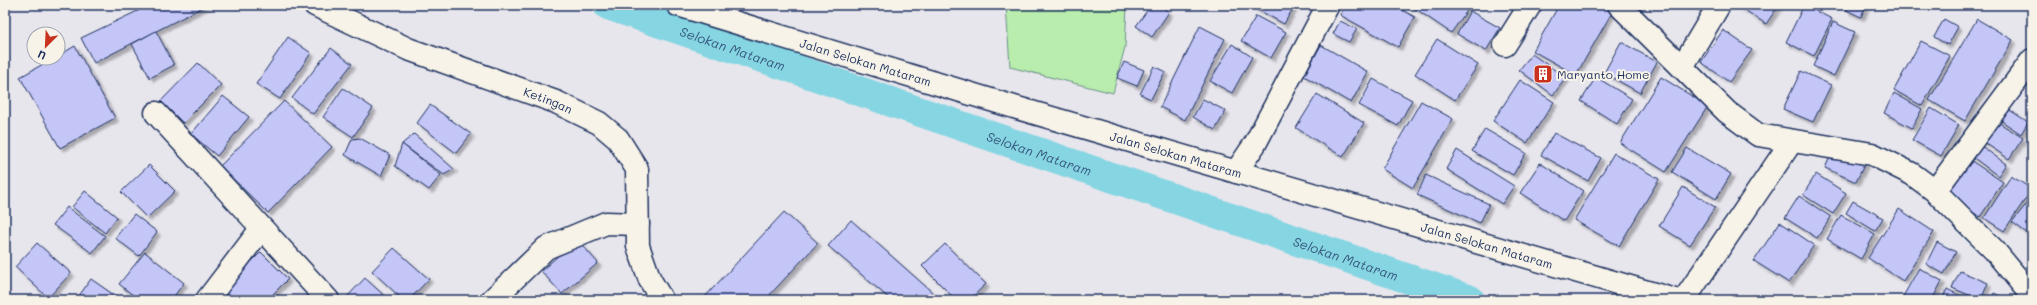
<svg xmlns="http://www.w3.org/2000/svg" width="2037" height="305" font-family="Mali,sans-serif">
<style>
.green{fill:#b8edae;stroke:#6a8e86}
.lines{fill:none;stroke-linecap:round;stroke-linejoin:round}
.canal{stroke:#86d5e2;stroke-width:30}
.building{fill:#c4c6f8;stroke:#1b2f5e;filter:url(#shadow)}
.minor-casing{stroke:#1b2f5e;stroke-width:25}
.tertiary-casing{stroke:#1b2f5e;stroke-width:25}
.minor{stroke:#f7f3e8;stroke-width:22}
.tertiary{stroke:#f7f3e8;stroke-width:22}
.labels{text-anchor:middle;dominant-baseline:central;stroke-width:4;stroke-linejoin:round;paint-order:stroke}
.street-label{font-size:12px;fill:#1b2f5e;stroke:#f7f3e8}
.poi-label{font-size:12px;fill:#1b2f5e;stroke:#f7f3e8;text-anchor:start}
.water-label{font-size:13px;font-style:italic;fill:#36587f;stroke:#f7f3e8}
</style>
<defs>
<filter id="shadow"><feDropShadow dx="3.5" dy="3.5" stdDeviation="1" flood-color="#0004"/></filter>
</defs>
<rect width="100%" height="100%" fill="#e8e6ed"/>
<filter id="ink" filterUnits="userSpaceOnUse"><feTurbulence type="fractalNoise" baseFrequency=".025" numOctaves="2"/><feDisplacementMap in="SourceGraphic" scale="8" xChannelSelector="R" yChannelSelector="G"/><feConvolveMatrix kernelMatrix="1 2 1 2 8 2 1 2 1" color-interpolation-filters="sRGB"/></filter>
<g filter="url(#ink)">
<path class="green" d="M1006 5H1127L1125 47 1113 93 1010 67Z"/>
<g class="lines">
<path class="canal" id="s1" d="M608 5 1470 300"/>
</g>
<g class="building">
<path d="M150 5H207L94 63 81 38Z"/>
<path d="M1151 5H1159L1169 12 1152 37 1136 26Z"/>
<path d="M1249 5H1295L1284 24Z"/>
<path d="M1345 5H1393L1415 17 1398 47 1340 15Z"/>
<path d="M1410 5H1464L1469 8 1451 33Z"/>
<path d="M1559 5H1608L1614 9 1576 75 1533 51Z"/>
<path d="M1692 5H1708L1703 12Z"/>
<path d="M1737 5H1779L1766 24Z"/>
<path d="M1804 5 1832 19 1814 56 1786 42Z"/>
<path d="M1849 5H1866L1861 17 1846 10Z"/>
<path d="M1470 11 1500 28 1486 51 1457 34Z"/>
<path d="M1256 16 1286 32 1271 58 1241 41Z"/>
<path d="M1944 19 1958 27 1948 45 1934 37Z"/>
<path d="M1977 19 2013 40 1965 121 1929 100Z"/>
<path d="M1340 21 1357 29 1349 42 1333 34Z"/>
<path d="M1833 22 1855 32 1834 76 1813 66Z"/>
<path d="M1200 26 1225 39 1185 120 1160 107Z"/>
<path d="M1723 30 1752 50 1729 82 1701 62Z"/>
<path d="M156 31 174 65 150 78 132 44Z"/>
<path d="M288 37 311 53 280 99 256 84Z"/>
<path d="M1437 39 1478 65 1455 100 1415 74Z"/>
<path d="M1921 41 1950 56 1922 106 1894 90Z"/>
<path d="M1621 42 1657 62 1640 93 1604 73Z"/>
<path d="M1232 44 1252 57 1232 93 1210 81Z"/>
<path d="M1321 45 1368 72 1351 103 1304 76Z"/>
<path d="M75 46 115 118 60 148 20 77 54 58H58V56Z"/>
<path d="M331 48 352 64 313 114 292 98Z"/>
<path d="M1532 54 1566 78 1553 95 1519 70Z"/>
<path d="M1124 62 1144 70 1137 86 1117 78Z"/>
<path d="M198 63 221 85 183 123 161 101Z"/>
<path d="M1154 66 1165 72 1151 99 1140 94Z"/>
<path d="M1801 71 1831 85 1813 122 1783 109Z"/>
<path d="M1596 77 1632 99 1617 124 1581 101Z"/>
<path d="M1661 77 1708 106 1666 172 1620 143Z"/>
<path d="M1373 79 1412 100 1398 126 1359 105Z"/>
<path d="M1520 80 1554 102 1527 143 1493 121Z"/>
<path d="M343 88 373 108 353 137 323 117Z"/>
<path d="M1894 93 1922 109 1912 128 1884 113Z"/>
<path d="M1317 94 1364 123 1343 157 1296 128Z"/>
<path d="M223 96 249 117 217 156 191 134Z"/>
<path d="M1203 99 1226 111 1215 130 1193 117Z"/>
<path d="M284 101 332 147 268 213 220 166Z"/>
<path d="M1421 101 1453 119 1413 188 1382 169Z"/>
<path d="M430 105 471 134 456 153 417 123Z"/>
<path d="M2002 105 2028 122 2021 134 1994 116Z"/>
<path d="M1931 108 1959 125 1941 156 1912 140Z"/>
<path d="M1990 117 2023 138 2009 159 1976 137Z"/>
<path d="M1485 129 1526 153 1513 175 1472 151Z"/>
<path d="M1554 133 1601 158 1588 181 1541 155Z"/>
<path d="M414 134 454 169 444 175 402 144Z"/>
<path d="M360 138 390 155 381 176 345 155 352 139Z"/>
<path d="M1976 142 2006 164 1998 176 1967 153Z"/>
<path d="M402 144 441 175 429 190 395 166Z"/>
<path d="M1687 148 1731 174 1716 199 1672 172Z"/>
<path d="M1834 148 1865 163 1856 182 1825 168Z"/>
<path d="M1457 150 1514 186 1502 204 1446 169Z"/>
<path d="M1614 153 1659 179 1619 246 1574 220Z"/>
<path d="M1964 156 2003 182 1980 217 1941 191Z"/>
<path d="M1540 163 1583 191 1564 221 1520 193Z"/>
<path d="M149 165 175 191 147 218 121 192Z"/>
<path d="M1816 174 1846 193 1833 214 1803 195Z"/>
<path d="M1426 175 1489 204 1480 223 1417 195Z"/>
<path d="M2011 176 2032 189 2004 231 1984 218Z"/>
<path d="M1683 187 1715 207 1690 245 1659 226Z"/>
<path d="M85 191 117 217 105 233 72 207Z"/>
<path d="M1799 196 1831 217 1817 238 1785 218Z"/>
<path d="M2032 197V237L2012 222Z"/>
<path d="M1853 201 1883 218 1875 231 1846 213Z"/>
<path d="M67 207 105 236 92 253 53 225Z"/>
<path d="M1899 209 1934 232 1903 281 1868 258Z"/>
<path d="M784 212 818 243 765 300H702Z"/>
<path d="M134 214 157 232 139 256 115 238Z"/>
<path d="M1841 215 1875 234 1861 259 1827 239Z"/>
<path d="M851 220 941 300H891L828 246Z"/>
<path d="M1780 222 1814 245 1789 283 1754 261Z"/>
<path d="M577 239 598 263 562 294 541 271Z"/>
<path d="M1937 242 1956 252 1944 274 1926 264Z"/>
<path d="M37 243 71 273 48 298 15 267Z"/>
<path d="M945 244 986 284 969 300H956L922 266Z"/>
<path d="M394 248 429 279 409 300H403L372 271Z"/>
<path d="M145 252 184 283 171 300H139L119 284Z"/>
<path d="M261 252 288 279 267 300H229L221 292Z"/>
<path d="M1919 268 1942 281 1932 300H1901Z"/>
<path d="M1960 271 1988 283 1981 300 1952 288Z"/>
<path d="M365 278 389 300H344Z"/>
<path d="M91 279 121 300H76Z"/>
<path d="M1947 289 1969 300H1942Z"/>
<path d="M1994 293 2008 300H1990Z"/>
</g>
<g class="lines">
<g class="minor-casing">
<g id="minor">
<path id="s2" d="M678 5 1014 107 1675 300"/>
<path d="M1619 5 1727 112 1758 135 1872 154 1912 174 1935 191 2032 60"/>
<path d="M1505 45 1530 5"/>
<path d="M1682 67 1719 5"/>
<path d="M156 113 328 300"/>
<path d="M1236 172 1255 144 1328 5"/>
<path d="M1935 191 1994 250 2032 296"/>
<path d="M207 300 261 229"/>
<path d="M492 300 546 248 606 223 638 224"/>
<path d="M1684 300 1792 141"/>
</g>
</g>
<g class="tertiary-casing">
<g id="tertiary">
<path id="s3" d="M315 5 408 49 556 102 599 123 618 139 637 169 638 246 650 280 662 300"/>
</g>
</g>
<use href="#minor" class="minor"/>
<use href="#tertiary" class="tertiary"/>
</g>
</g>
<defs>
<g id="building-square" transform="scale(1)"><rect x="-9" y="-9" width="18" height="18" rx="4" fill="#c8321e" stroke="#f7f3e8"/><path d="M-4-6H4V6H1V3H-1V6H-4ZM-2.5-4.3h1.7v1.8h-1.7ZM.8-4.3h1.7v1.8H.8ZM-2.5-1h1.7V.8h-1.7ZM.8-1h1.7V.8H.8Z" fill="#fff"/></g>
</defs>
<g fill-rule="evenodd">
<use href="#building-square" x="1543" y="74"/>
</g>
<g class="labels">
<g class="street-label">
<text stroke="none"><textPath href="#s2" startOffset="196">Jalan Selokan Mataram</textPath></text>
<text stroke="none"><textPath href="#s3" startOffset="252">Ketingan</textPath></text>
<text stroke="none"><textPath href="#s2" startOffset="520">Jalan Selokan Mataram</textPath></text>
<text stroke="none"><textPath href="#s2" startOffset="844">Jalan Selokan Mataram</textPath></text>
</g>
<g class="poi-label">
<text x="1557" y="74">Maryanto Home</text>
</g>
<g class="water-label">
<text stroke="none"><textPath href="#s1" startOffset="132">Selokan Mataram</textPath></text>
<text stroke="none"><textPath href="#s1" startOffset="456">Selokan Mataram</textPath></text>
<text stroke="none"><textPath href="#s1" startOffset="780">Selokan Mataram</textPath></text>
</g>
</g>
<rect width="2037" height="305" fill="none" stroke="#f7f3e8" stroke-width="20"/>
<rect x="10" y="10" width="2017" height="285" fill="none" stroke="#1b2f5e" stroke-width="1.5" filter="url(#ink)"/>
<g transform="translate(46 46) rotate(204)"><circle r="19" fill="#f7f3e8" stroke="#9fa5b1"/>
<path d="M0-3L7 15L0 10L-7 15Z" fill="#c8321e"/>
<text y="-6" font-size="11" font-weight="bold" text-anchor="middle" fill="#1b2f5e">U</text>
</g>
</svg>
